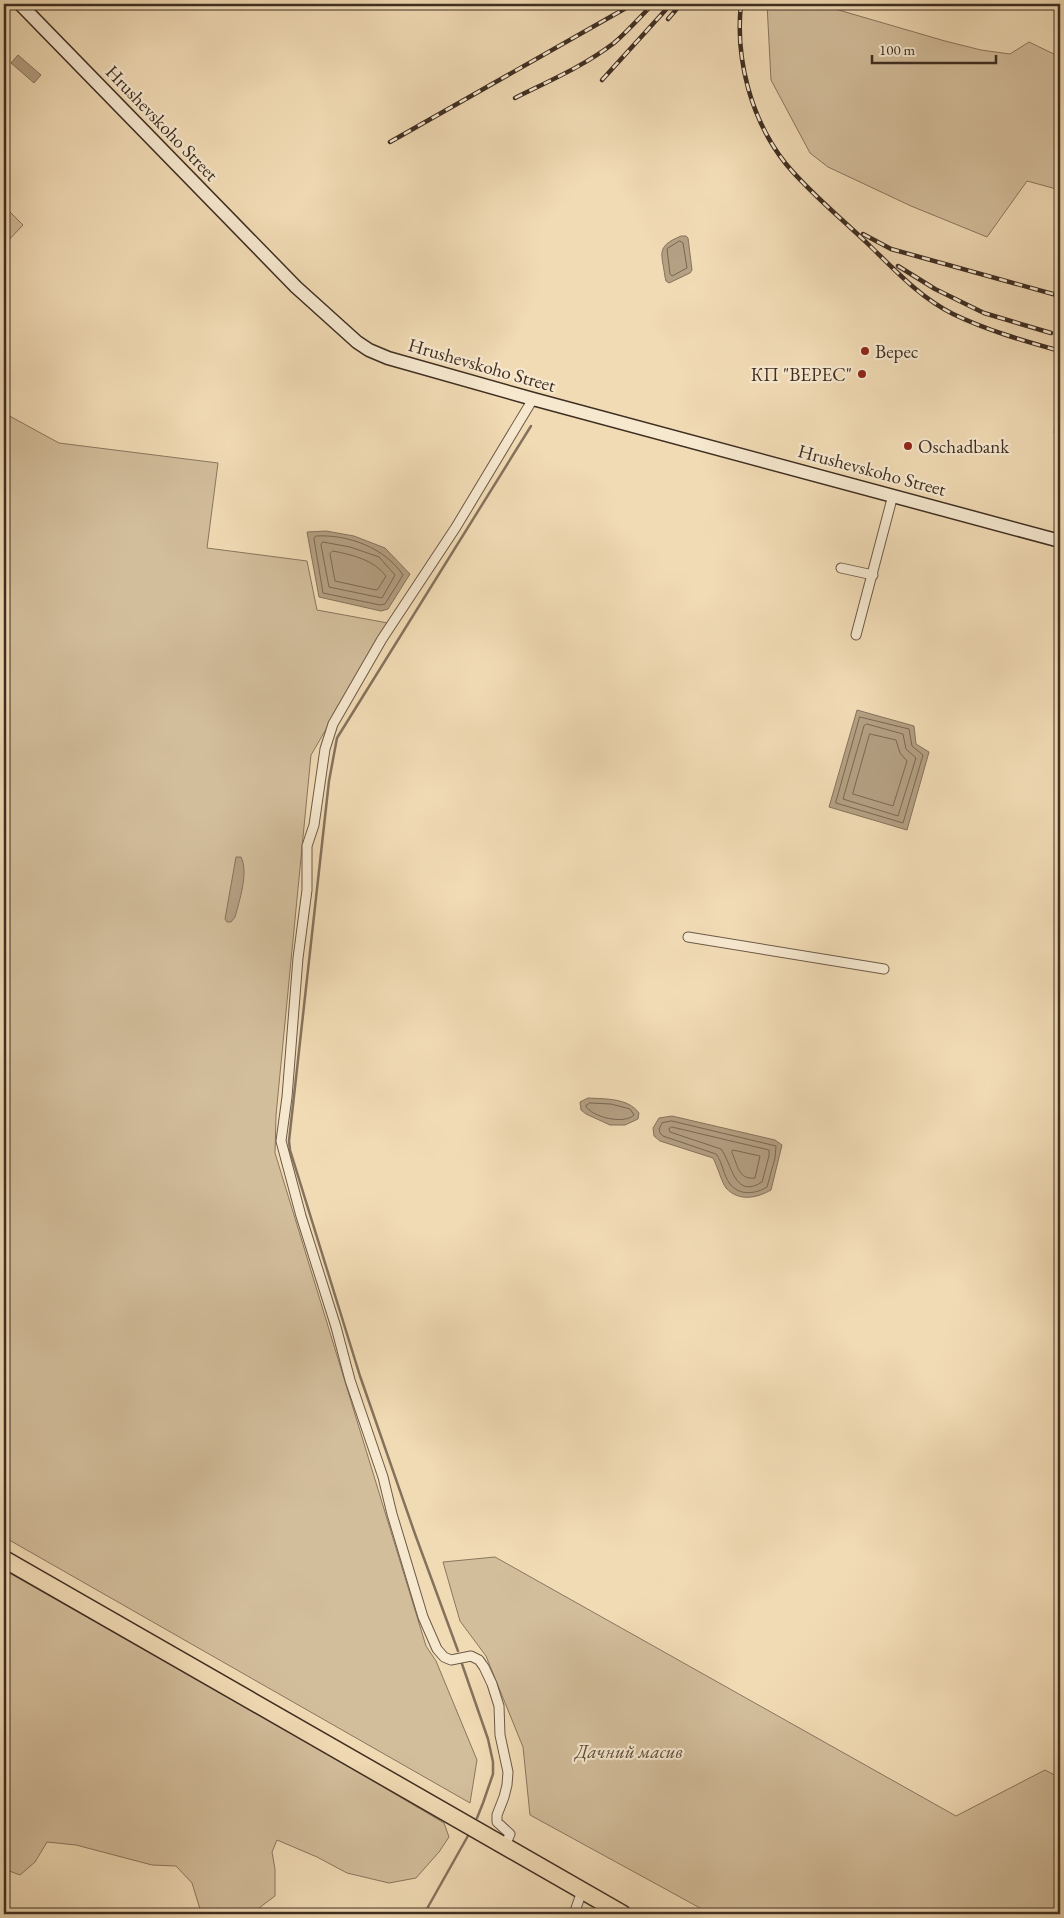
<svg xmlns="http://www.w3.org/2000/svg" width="1064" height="1918" font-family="'EB Garamond',serif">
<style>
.green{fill:#d3be9c;stroke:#89765f}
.water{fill:#b4a083;stroke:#85725c}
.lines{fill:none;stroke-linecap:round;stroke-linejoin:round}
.shore{stroke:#7a6752;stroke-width:1}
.stream{stroke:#85725c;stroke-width:2.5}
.street-casing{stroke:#6c5947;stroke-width:11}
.secondary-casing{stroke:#3f2e22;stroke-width:15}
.highway-casing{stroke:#3f2e22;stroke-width:19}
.street{stroke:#f6e8cf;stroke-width:9}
.secondary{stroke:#f6e8cf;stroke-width:12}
.highway{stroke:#f1dbb5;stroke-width:16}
.rail-casing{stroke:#3f2e22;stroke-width:4.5}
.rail{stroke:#f6e8cf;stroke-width:2.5;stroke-dasharray:8;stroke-linecap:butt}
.poi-dot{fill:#8f2418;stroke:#f6e8cf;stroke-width:2}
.labels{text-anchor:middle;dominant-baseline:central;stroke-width:4.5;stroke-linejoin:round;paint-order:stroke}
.street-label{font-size:19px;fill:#3f2e22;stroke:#f6e8cf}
.poi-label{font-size:19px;fill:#3f2e22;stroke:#f6e8cf;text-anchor:start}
.park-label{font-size:19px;font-style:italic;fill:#5d4b3a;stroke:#f6e8cf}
</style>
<rect width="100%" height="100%" fill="#f1dbb5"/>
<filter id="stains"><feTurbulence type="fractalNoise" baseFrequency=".004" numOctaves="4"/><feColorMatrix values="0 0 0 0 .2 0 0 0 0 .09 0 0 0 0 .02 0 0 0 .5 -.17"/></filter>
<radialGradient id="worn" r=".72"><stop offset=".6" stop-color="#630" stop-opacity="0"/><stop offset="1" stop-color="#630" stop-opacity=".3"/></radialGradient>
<g class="green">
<path d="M767 4H818L945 41 981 50 1010 54 1029 42 1060 57V190L1027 181 987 237 911 206 828 167 810 153 771 80Z"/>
<path d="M4 206 23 225 4 245Z"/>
<path d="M4 413 59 443 218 463 207 548 307 561 317 610 388 623 311 755 276 1115 275 1153 426 1646 436 1661 477 1760 470 1803 4 1537Z"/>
<path d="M495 1557 956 1816 1045 1770 1060 1778V1914H711L530 1815 523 1747 486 1656 460 1621 443 1562Z"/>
<path d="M4 1570 331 1756 444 1823 449 1837 439 1852 416 1878 389 1883 347 1873 317 1857 277 1840 272 1852 275 1869V1896L251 1914H204L200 1909 192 1883 176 1866 152 1865 76 1845 47 1842 35 1862 20 1875 4 1869Z"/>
</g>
<g class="water">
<path d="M18 55 41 75 34 83 11 63Z"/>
<path d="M681 236H686L688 238 692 270 690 273 669 283 666 281 665 277C662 253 655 247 681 236Z"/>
<path d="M1057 406 1060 407V435L1054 433Z"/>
<path d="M326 531 354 536 385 548 410 574 388 609 381 611 319 597 307 532Z"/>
<path d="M857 710 914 726 916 744 929 752 907 830 829 807Z"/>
<path d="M236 857H241C249 872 239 902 235 917L231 922H227L225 919Z"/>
<path d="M588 1098C606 1099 628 1098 639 1113L638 1119 625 1125H610L586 1114 581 1110 580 1102Z"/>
<path d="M672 1116 775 1140 782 1145 771 1190C757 1198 739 1202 726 1188 722 1183 717 1165 713 1158L660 1141 654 1136 653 1128 659 1118Z"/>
</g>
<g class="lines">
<g class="shore">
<path d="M680 241 683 243 687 268 672 276 670 274 667 249Z"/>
<path d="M316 536C348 534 385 548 403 575L385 604 380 605 323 593 314 539Z"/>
<path d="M323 542 350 547 379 557 395 575 382 598 329 587 321 545Z"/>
<path d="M333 551C353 555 374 560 386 576L378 589 376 590 335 581 330 554Z"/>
<path d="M860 717 909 729 912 746 923 755 903 823 836 803Z"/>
<path d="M867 724 903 734 906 749 916 758 898 816 843 799 864 726Z"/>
<path d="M870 734 896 740 900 753 907 761 893 806 853 794Z"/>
<path d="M590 1103 611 1104 630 1109 634 1115C624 1125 591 1117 586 1106Z"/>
<path d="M672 1121 776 1146 775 1158 767 1187C756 1194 739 1196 730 1184 723 1175 723 1163 716 1154L663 1136 660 1133 659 1129 662 1123Z"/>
<path d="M672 1127 769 1150V1156L762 1182C734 1200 732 1163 721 1149L670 1132 669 1129Z"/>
<path d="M733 1150 760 1156 755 1178C738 1180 738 1165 732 1153Z"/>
</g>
<g class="stream">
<path d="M458 1651 415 1534 360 1376 290 1150 289 1141 329 781 337 738 531 426"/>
<path d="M462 1664 488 1739 493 1762V1774L483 1803 477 1818"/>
<path d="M424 1914 469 1834"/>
</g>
<g class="street-casing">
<g id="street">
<path d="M841 568 873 575"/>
<path d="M856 635 893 495"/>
<path d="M688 937 884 969"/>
<path d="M505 1846 510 1834 497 1822V1815L504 1797 507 1785 508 1772 500 1735 499 1706 492 1684 484 1667 479 1660 471 1656 451 1660 444 1657 437 1649 423 1617 392 1514 383 1477 350 1380 336 1327 301 1216 281 1141 287 1097 298 958 307 890V846L314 825 325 749 333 724 382 639 456 527 533 399"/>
<path d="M574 1914 582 1891"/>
</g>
</g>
<g class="secondary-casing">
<path id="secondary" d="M20 4 296 287 357 342 369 350 388 358 533 399 1060 541"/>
</g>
<g class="highway-casing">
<path id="highway" d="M4 1559 623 1914"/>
</g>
<use href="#street" class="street"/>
<use href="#secondary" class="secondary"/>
<use href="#highway" class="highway"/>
<g class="rail-casing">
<g id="rail">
<path d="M741 4C735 59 751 120 786 164 810 193 841 218 868 244 894 269 919 297 953 314 986 330 1024 341 1060 351"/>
<path d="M668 19 681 4"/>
<path d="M602 80 671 4"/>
<path d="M515 98C549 81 584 66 614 43 628 31 640 17 653 4"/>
<path d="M390 142 633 4"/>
<path d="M863 234 891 249 1060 296"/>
<path d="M898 266 935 289 984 313 1051 333"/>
</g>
</g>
<use href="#rail" class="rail"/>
</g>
<g class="poi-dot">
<circle cx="865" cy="351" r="5"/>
<circle cx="862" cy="374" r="5"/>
<circle cx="908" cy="446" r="5"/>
</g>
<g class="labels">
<g class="street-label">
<text transform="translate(162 123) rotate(46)">Hrushevskoho Street</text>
<text transform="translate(482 365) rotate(16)">Hrushevskoho Street</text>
<text transform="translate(872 470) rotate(15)">Hrushevskoho Street</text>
</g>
<g class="poi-label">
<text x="875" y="351">Верес</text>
<text x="852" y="374" text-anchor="end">КП "ВЕРЕС"</text>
<text x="918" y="446">Oschadbank</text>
</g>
<g class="park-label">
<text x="629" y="1751">Дачний масив</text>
</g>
</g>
<rect width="1064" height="1918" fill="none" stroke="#f1dbb5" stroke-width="20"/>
<rect x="5" y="5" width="1054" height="1908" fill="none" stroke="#3f2e22" stroke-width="2.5"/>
<rect x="10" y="10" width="1044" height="1898" fill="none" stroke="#3f2e22"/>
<path d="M872 55v8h124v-8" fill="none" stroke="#3f2e22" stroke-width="2.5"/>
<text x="879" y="55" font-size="15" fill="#3f2e22" stroke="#f6e8cf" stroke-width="4" paint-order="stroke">100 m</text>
<rect width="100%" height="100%" filter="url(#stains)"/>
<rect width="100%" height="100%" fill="url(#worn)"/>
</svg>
